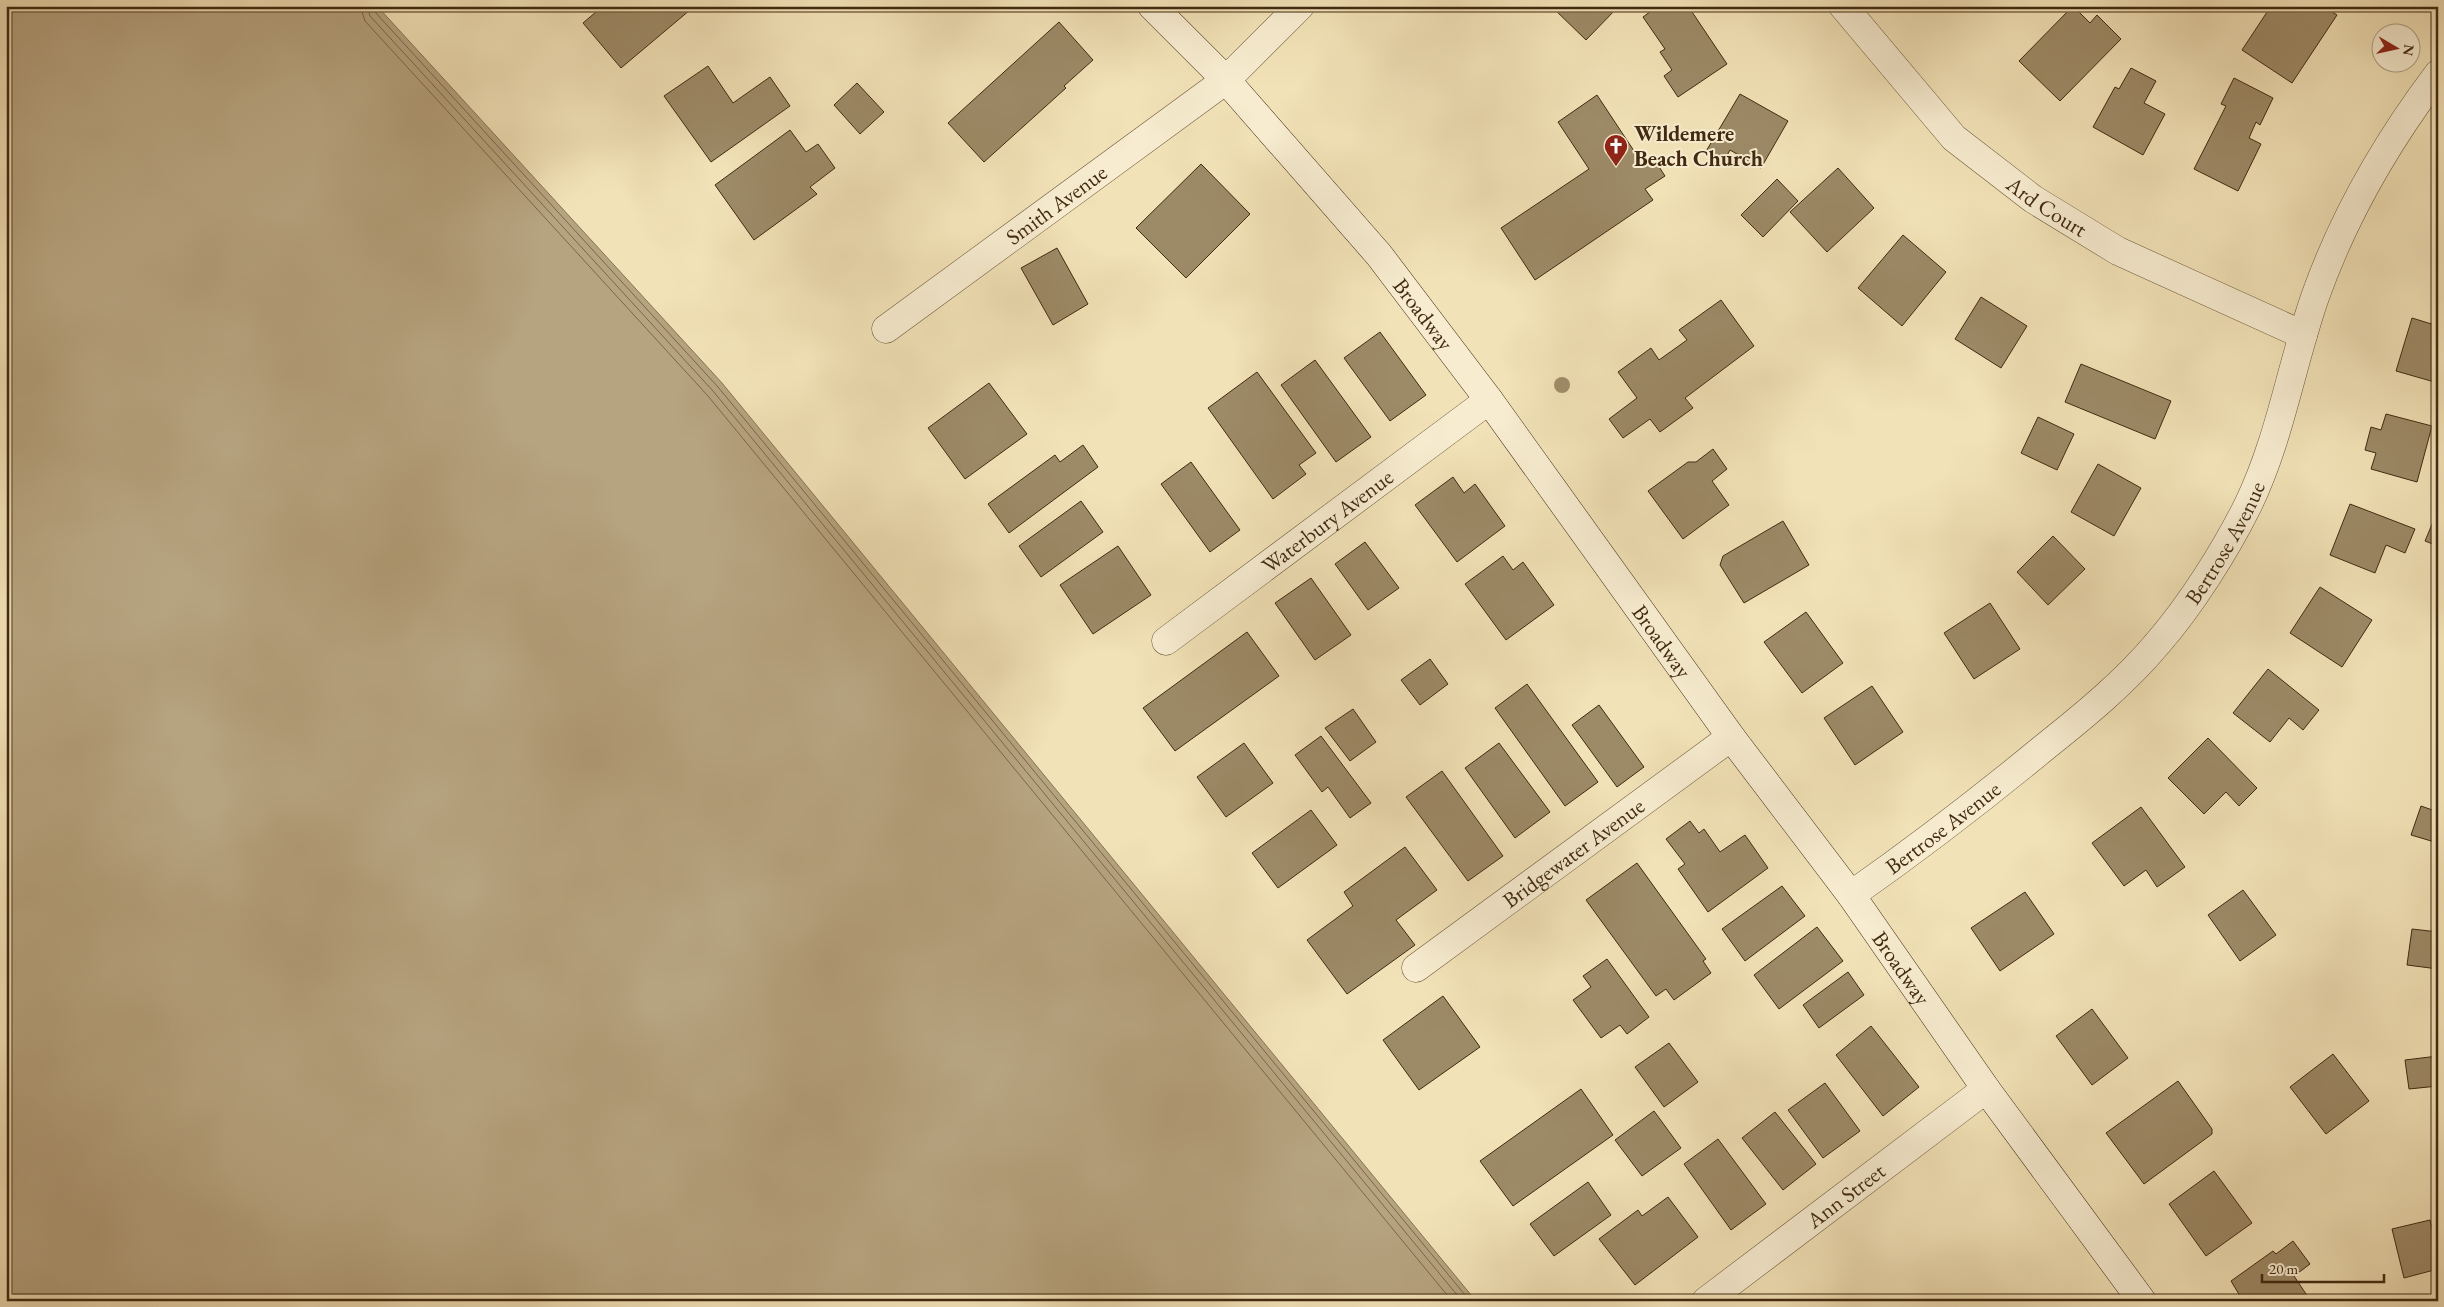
<svg xmlns="http://www.w3.org/2000/svg" width="2444" height="1307" font-family="'EB Garamond',serif">
<style>
.water{fill:#b6a37f;stroke:#877353}
.lines{fill:none;stroke-linecap:round;stroke-linejoin:round}
.shore{stroke:#7c6648;stroke-width:1}
.building{fill:#9d8a67;stroke:#412a11}
.street-casing{stroke:#6d583a;stroke-width:29}
.secondary-casing{stroke:#412a11;stroke-width:29}
.street{stroke:#f7ecd0;stroke-width:28}
.secondary{stroke:#f7ecd0;stroke-width:28}
.tree{fill:#a18e6b}
.labels{text-anchor:middle;dominant-baseline:central;stroke-width:4;stroke-linejoin:round;paint-order:stroke}
.poi-label{font-size:22px;font-weight:bold;fill:#412a11;stroke:#f7ecd0;text-anchor:start}
.street-label{font-size:22px;fill:#412a11;stroke:#f7ecd0}
</style>
<rect width="100%" height="100%" fill="#f2e2b7"/>
<filter id="stains"><feTurbulence type="fractalNoise" baseFrequency=".004" numOctaves="4"/><feColorMatrix values="0 0 0 0 .2 0 0 0 0 .09 0 0 0 0 .02 0 0 0 .5 -.17"/></filter>
<radialGradient id="worn" r=".72"><stop offset=".6" stop-color="#630" stop-opacity="0"/><stop offset="1" stop-color="#630" stop-opacity=".3"/></radialGradient>
<path class="water" d="M6 6H377L722 383 1476 1301H6Z"/>
<g class="lines">
<g class="shore">
<path d="M360 6 365 21 708 396 1452 1301"/>
<path d="M367 6 370 16 713 391 1462 1301"/>
<path d="M373 6 375 12 718 387 1470 1301"/>
</g>
</g>
<g class="building">
<path d="M603 6H687L690 10 621 68 583 23Z"/>
<path d="M1551 6H1617L1618 7 1586 40Z"/>
<path d="M1658 6H1688L1727 64 1678 97 1664 76 1672 70 1660 52 1665 49 1643 17Z"/>
<path d="M2073 6 2090 23 2097 15 2121 39 2060 101 2019 61Z"/>
<path d="M2271 6H2323L2337 15 2292 83 2242 50Z"/>
<path d="M1059 22 1093 60 1064 86 1066 88 984 162 948 123Z"/>
<path d="M708 66 733 103 770 77 790 106 711 162 664 96Z"/>
<path d="M2131 68 2156 81 2144 103 2165 114 2143 155 2093 127 2115 87 2119 89Z"/>
<path d="M2234 78 2273 98 2260 125 2256 122 2249 138 2261 144 2238 191 2194 169 2226 106 2221 104Z"/>
<path d="M857 83 884 112 860 134 834 105Z"/>
<path d="M1740 94 1788 121 1761 168 1730 150 1723 163 1705 153Z"/>
<path d="M1597 95 1642 163 1652 156 1665 176 1645 189 1653 200 1535 280 1501 228 1589 169 1558 122Z"/>
<path d="M790 130 806 152 818 144 835 168 810 187 817 194 754 240 715 185Z"/>
<path d="M1201 164 1250 214 1186 278 1136 228Z"/>
<path d="M1838 168 1874 208 1827 252 1790 212Z"/>
<path d="M1777 179 1798 201 1763 237 1741 215Z"/>
<path d="M1903 235 1946 272 1902 326 1858 288Z"/>
<path d="M1057 248 1088 304 1053 325 1021 268Z"/>
<path d="M1981 297 2027 326 2001 368 1955 339Z"/>
<path d="M1721 300 1754 346 1685 398 1693 408 1660 432 1650 419 1623 438 1609 419 1637 398 1618 372 1651 348 1659 360 1687 340 1679 330Z"/>
<path d="M2412 318 2438 326V383L2396 371Z"/>
<path d="M1380 332 1426 395 1390 421 1344 358Z"/>
<path d="M1315 360 1371 437 1336 462 1281 385Z"/>
<path d="M2081 364 2171 401 2155 439 2065 402Z"/>
<path d="M1257 372 1316 453 1299 465 1306 474 1273 499 1208 408Z"/>
<path d="M989 383 1027 434 965 479 928 428Z"/>
<path d="M2386 414 2432 426 2417 482 2371 469 2376 453 2365 450 2371 427 2381 430Z"/>
<path d="M2038 417 2074 434 2057 470 2021 453Z"/>
<path d="M1083 445 1098 467 1009 533 988 504 1055 455 1060 462Z"/>
<path d="M1713 449 1727 469 1712 481 1729 505 1683 539 1648 491 1688 462H1696Z"/>
<path d="M1191 462 1240 530 1210 552 1161 484Z"/>
<path d="M2098 464 2141 488 2114 536 2071 512Z"/>
<path d="M1453 477 1464 493 1475 484 1505 526 1457 562 1415 505Z"/>
<path d="M1081 501 1103 532 1041 577 1019 546Z"/>
<path d="M2350 504 2415 529 2405 553 2386 545 2375 573 2330 555Z"/>
<path d="M2438 510V546L2425 541Z"/>
<path d="M1783 521 1809 565 1744 603 1720 565 1723 556Z"/>
<path d="M2053 536 2085 569 2048 605 2017 572Z"/>
<path d="M1365 542 1399 588 1368 610 1335 564Z"/>
<path d="M1118 546 1151 595 1093 634 1060 585Z"/>
<path d="M1503 556 1513 570 1523 562 1554 605 1506 640 1465 584Z"/>
<path d="M1311 578 1351 635 1315 660 1275 603Z"/>
<path d="M2320 587 2372 620 2342 667 2290 633Z"/>
<path d="M1990 603 2020 649 1974 679 1944 633Z"/>
<path d="M1806 612 1843 663 1802 693 1764 642Z"/>
<path d="M1247 632 1279 676 1175 751 1143 708Z"/>
<path d="M1430 659 1448 684 1420 705 1401 680Z"/>
<path d="M2268 669 2319 710 2303 730 2289 718 2270 742 2233 713Z"/>
<path d="M1527 684 1598 782 1565 806 1495 708Z"/>
<path d="M1872 686 1903 732 1855 765 1824 718Z"/>
<path d="M1599 705 1644 767 1617 787 1572 725Z"/>
<path d="M1353 709 1376 742 1350 761 1325 728Z"/>
<path d="M1321 736 1371 803 1350 818 1328 787 1322 792 1295 755Z"/>
<path d="M2208 738 2257 788 2239 806 2226 792 2204 814 2168 778Z"/>
<path d="M1244 743 1273 783 1226 817 1197 777Z"/>
<path d="M1499 743 1550 812 1515 838 1465 768Z"/>
<path d="M1442 771 1503 856 1468 881 1406 797Z"/>
<path d="M2421 806 2438 812V843L2411 835Z"/>
<path d="M2141 807 2185 867 2157 887 2146 870 2124 886 2092 843Z"/>
<path d="M1311 810 1337 845 1278 888 1252 853Z"/>
<path d="M1690 821 1699 833 1704 829 1720 852 1745 835 1768 868 1708 912 1678 869 1685 864 1666 839Z"/>
<path d="M1405 847 1437 890 1396 920 1415 945 1347 994 1307 940 1353 906 1344 892Z"/>
<path d="M1637 863 1706 959 1703 961 1711 973 1674 1000 1666 989 1656 996 1586 900Z"/>
<path d="M1782 886 1805 916 1745 961 1722 929Z"/>
<path d="M2243 890 2276 935 2240 961 2208 915Z"/>
<path d="M2025 892 2054 934 2000 971 1971 928Z"/>
<path d="M1817 927 1843 961 1779 1009 1754 975Z"/>
<path d="M2412 929 2438 932V969L2407 965Z"/>
<path d="M1607 959 1649 1017 1627 1034 1620 1025 1601 1038 1573 1000 1591 987 1583 976Z"/>
<path d="M1848 972 1864 995 1819 1028 1803 1005Z"/>
<path d="M1443 996 1480 1047 1419 1090 1383 1040Z"/>
<path d="M2092 1009 2128 1058 2092 1085 2056 1036Z"/>
<path d="M1871 1026 1919 1087 1883 1116 1836 1055Z"/>
<path d="M1669 1043 1698 1082 1664 1107 1635 1067Z"/>
<path d="M2333 1054 2369 1101 2326 1134 2290 1087Z"/>
<path d="M2438 1056V1086L2409 1089 2405 1060Z"/>
<path d="M2178 1081 2212 1129V1134L2144 1184 2106 1133Z"/>
<path d="M1825 1083 1860 1131 1823 1158 1788 1110Z"/>
<path d="M1581 1089 1613 1135 1513 1206 1480 1161Z"/>
<path d="M1654 1111 1681 1148 1642 1176 1615 1140Z"/>
<path d="M1775 1112 1816 1164 1783 1190 1742 1138Z"/>
<path d="M1718 1139 1766 1204 1731 1230 1684 1164Z"/>
<path d="M2214 1171 2252 1223 2206 1256 2169 1204Z"/>
<path d="M1588 1182 1611 1215 1554 1256 1530 1224Z"/>
<path d="M1668 1197 1698 1237 1635 1285 1599 1239 1638 1210 1642 1216Z"/>
<path d="M2430 1220 2438 1254V1269L2404 1278 2392 1229Z"/>
<path d="M2293 1241 2310 1264 2294 1276 2310 1300 2243 1301 2231 1281 2273 1251 2276 1254Z"/>
</g>
<g class="lines">
<g class="street-casing">
<g id="street">
<path id="s1" d="M1843 6 1954 138 2033 199 2118 251 2303 335"/>
<path id="s2" d="M886 329 1226 80 1300 6"/>
<path id="s3" d="M1166 641 1489 400"/>
<path id="s4" d="M1851 895C1918 848 1983 798 2046 746 2085 715 2125 682 2157 644 2191 605 2225 551 2248 505 2280 439 2291 366 2315 297 2344 215 2386 143 2438 74"/>
<path id="s5" d="M1416 968 1731 737"/>
<path id="s6" d="M1706 1301 1986 1089"/>
</g>
</g>
<g class="secondary-casing">
<g id="secondary">
<path id="s7" d="M1152 6 1226 80 1379 255 1489 400 1731 737 1851 895 1986 1089 2142 1301"/>
</g>
</g>
<use href="#street" class="street"/>
<use href="#secondary" class="secondary"/>
</g>
<circle class="tree" cx="1562" cy="385" r="8"/>
<defs>
<g id="church-pin" transform="scale(1.25)"><path d="M0 17L-7.5 6A9.5 9.5 0 1 1 7.5 6Z" fill="#8f2418" stroke="#f7ecd0"/><path d="M-1.2-6h2.4v3.5h3.3v2.4h-3.3V6h-2.4V-.1h-3.3v-2.4h3.3Z" fill="#fff"/></g>
</defs>
<g fill-rule="evenodd">
<use href="#church-pin" x="1616" y="146"/>
</g>
<g class="labels">
<g class="poi-label">
<text x="1634" y="133">Wildemere<tspan x="1634" dy="25">Beach Church</tspan></text>
</g>
<g class="street-label">
<text stroke="none"><textPath href="#s2" startOffset="211">Smith Avenue</textPath></text>
<text stroke="none"><textPath href="#s1" startOffset="288">Ard Court</textPath></text>
<text stroke="none"><textPath href="#s7" startOffset="411">Broadway</textPath></text>
<text stroke="none"><textPath href="#s3" startOffset="201">Waterbury Avenue</textPath></text>
<text stroke="none"><textPath href="#s4" startOffset="519">Bertrose Avenue</textPath></text>
<text stroke="none"><textPath href="#s7" startOffset="816">Broadway</textPath></text>
<text stroke="none"><textPath href="#s4" startOffset="114">Bertrose Avenue</textPath></text>
<text stroke="none"><textPath href="#s5" startOffset="195">Bridgewater Avenue</textPath></text>
<text stroke="none"><textPath href="#s7" startOffset="1221">Broadway</textPath></text>
<text stroke="none"><textPath href="#s6" startOffset="175">Ann Street</textPath></text>
</g>
</g>
<rect width="2444" height="1307" fill="none" stroke="#f2e2b7" stroke-width="25"/>
<rect x="8" y="8" width="2429" height="1292" fill="none" stroke="#412a11" stroke-width="2.5"/>
<rect x="12" y="12" width="2419" height="1282" fill="none" stroke="#412a11"/>
<g transform="translate(2396 48) rotate(99)"><circle r="24" fill="#f7ecd0" stroke="#ae9e84"/>
<path d="M0-4L9 19L0 12L-9 19Z" fill="#8f2418"/>
<text y="-8" font-size="14" font-weight="bold" text-anchor="middle" fill="#412a11">N</text>
</g>
<path d="M2262 1274v8h122v-8" fill="none" stroke="#412a11" stroke-width="2.5"/>
<text x="2269" y="1274" font-size="15" fill="#412a11" stroke="#f7ecd0" stroke-width="4" paint-order="stroke">20 m</text>
<rect width="100%" height="100%" filter="url(#stains)"/>
<rect width="100%" height="100%" fill="url(#worn)"/>
</svg>
